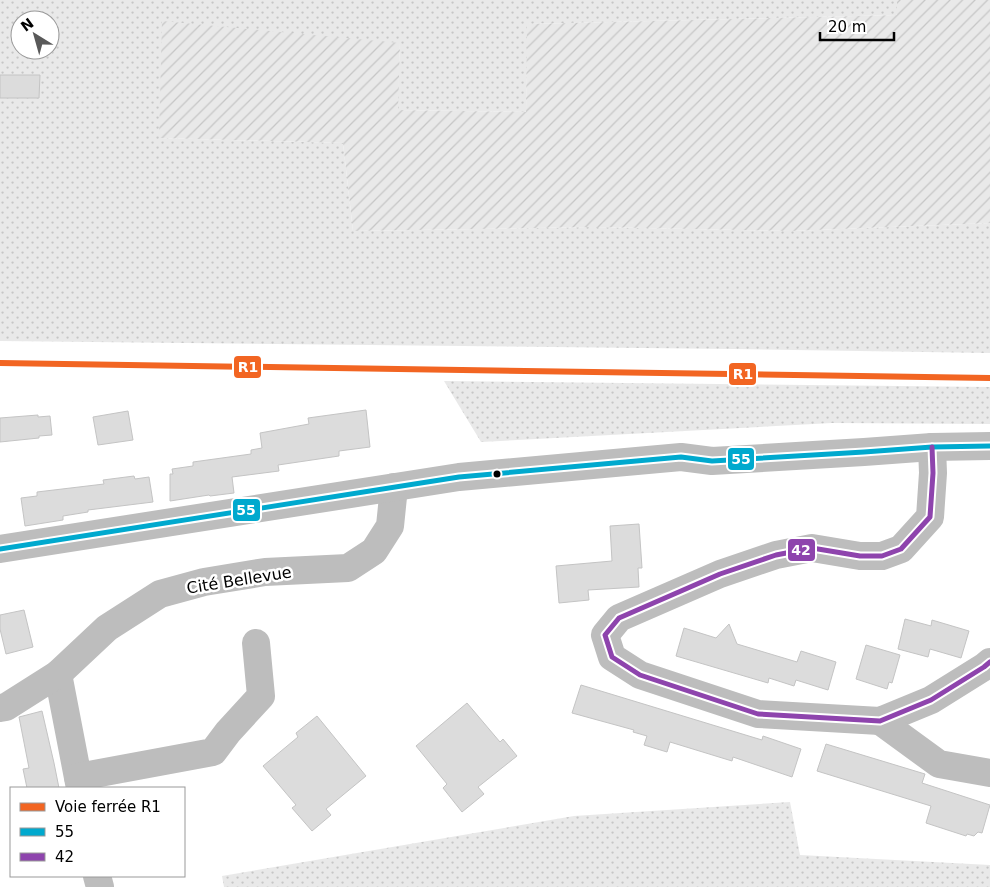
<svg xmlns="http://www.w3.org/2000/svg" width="990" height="887" font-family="'DejaVu Sans',sans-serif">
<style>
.grass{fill:url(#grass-dots);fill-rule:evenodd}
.garden{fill:url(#garden-furrows)}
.building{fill:#dcdcdc;stroke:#c4c4c4}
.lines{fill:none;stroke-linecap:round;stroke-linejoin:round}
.minor{stroke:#bdbdbd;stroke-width:28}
.major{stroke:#bdbdbd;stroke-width:28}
.bus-1-casing{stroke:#fff;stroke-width:9}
.bus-2-casing{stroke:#fff;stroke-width:9}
.bus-1{stroke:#00a9ce;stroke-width:5}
.bus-2{stroke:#8e44ad;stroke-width:5}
.rail-1-casing{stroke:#fff;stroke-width:10}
.rail-1{stroke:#f26522;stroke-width:6}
.bus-dot{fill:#000;stroke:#fff;stroke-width:2}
.labels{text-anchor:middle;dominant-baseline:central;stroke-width:5;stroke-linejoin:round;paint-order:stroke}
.street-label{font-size:16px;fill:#000;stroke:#fff}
.line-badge{stroke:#fff;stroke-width:2}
.badge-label{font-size:14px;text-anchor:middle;font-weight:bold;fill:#fff}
</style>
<defs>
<pattern id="grass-dots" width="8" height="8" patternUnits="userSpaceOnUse" patternTransform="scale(1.25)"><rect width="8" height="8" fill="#e9e9e9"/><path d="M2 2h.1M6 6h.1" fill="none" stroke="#c6c6c6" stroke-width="1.8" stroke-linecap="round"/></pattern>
<pattern id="garden-furrows" width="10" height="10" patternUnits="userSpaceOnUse" patternTransform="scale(1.25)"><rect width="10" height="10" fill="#e9e9e9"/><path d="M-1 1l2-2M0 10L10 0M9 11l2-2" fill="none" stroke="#c6c6c6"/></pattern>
</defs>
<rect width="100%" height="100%" fill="#fff"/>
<g class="grass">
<path d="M0 0H897V15L528 24 526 112 397 110 400 43 159 138 343 143 353 231 593 227 791 231 990 223V353L733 349 0 341ZM20 20H50V50H20Z"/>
<path d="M444 381 990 387V424L832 423 481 442Z"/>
<path d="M790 802 800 855 990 865V887H224L222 876 574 816Z"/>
</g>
<path class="garden" d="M897 0H990V223L791 231 593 227 353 231 343 143 159 138 162 21 400 43 398 110 526 112 527 24 897 15Z"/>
<g class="building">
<path d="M0 75H40L39 98H0Z"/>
<path d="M366 410 370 447 339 451V456L278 465 279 471 232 477 234 493 210 496 209 495 170 501V474H173L172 469 193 466V462L251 454V450L262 448 260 433 309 424 308 418Z"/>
<path d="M128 411 133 440 98 445 93 417Z"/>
<path d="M38 415V417L50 416 52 435 39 436V438L0 442V418Z"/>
<path d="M134 476 135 479 149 477 153 502 88 510V512L63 516V520L25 526 21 498 37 496V492L104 484 103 480Z"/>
<path d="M639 524 642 568H638L639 587 588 590 589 600 559 603 556 566 612 561 610 526Z"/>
<path d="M24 610 33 647 6 654 0 629V615Z"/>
<path d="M905 619 931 626 932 620 969 631 961 658 930 649 928 657 898 649Z"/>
<path d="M729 624 737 644 797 662 801 651 836 662 828 690 796 680 794 686 769 678 768 683 676 656 684 628 716 638Z"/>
<path d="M866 645 900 655 892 683 889 682 887 689 856 679Z"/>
<path d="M581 685 762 740 763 736 801 749 792 777 733 757 732 761 670 742 667 752 644 745 647 736 633 732 634 730 572 713Z"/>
<path d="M467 703 500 742 503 739 517 756 478 787 484 794 462 812 443 788 447 784 416 746Z"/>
<path d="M42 711 54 763 59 788H27L23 769 29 768 19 717Z"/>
<path d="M317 716 366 776 326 809 331 815 312 831 292 808 296 805 263 766 298 737 296 733Z"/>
<path d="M826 744 925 774 922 783 990 805 982 833 978 832 974 836 967 834 966 836 926 823 931 806 817 771Z"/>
</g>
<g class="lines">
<g class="minor">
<path d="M932 447 933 473 930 517 901 549 882 556H860L812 548 776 555 720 574 619 618 605 635 612 657 640 675 758 714 880 721 931 700 984 667 990 662"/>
<path d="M58 674 80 788"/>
<path d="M0 708 6 707 58 674 107 628 160 594 204 582 265 572 348 568 374 551 390 526 394 487"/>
<path d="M880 721 939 764 990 773"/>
<path d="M78 777 213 752 228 732 261 696 256 643"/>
<path d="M97 876 100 887"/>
</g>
<path class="major" d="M0 549 459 477 681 457 712 461 864 452 932 447 990 446"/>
<g class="bus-1-casing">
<path id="bus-1" d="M0 549 459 477 681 457 712 461 864 452 932 447 990 446"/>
</g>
<g class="bus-2-casing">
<path id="bus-2" d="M932 447 933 473 930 517 901 549 882 556H860L812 548 776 555 720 574 619 618 605 635 612 657 640 675 758 714 880 721 931 700 984 667 990 662"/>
</g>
<use href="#bus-1" class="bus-1"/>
<use href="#bus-2" class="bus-2"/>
<g class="rail-1-casing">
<path id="rail-1" d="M0 363 990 378"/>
</g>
<use href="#rail-1" class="rail-1"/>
</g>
<circle class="bus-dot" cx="497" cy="474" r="4.5"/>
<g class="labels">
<g class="street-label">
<text transform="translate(239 580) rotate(-9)">Cité Bellevue</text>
</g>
</g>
<g class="line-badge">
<rect x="233" y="355" width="29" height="24" rx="5" fill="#f26522"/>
<rect x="728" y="362" width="29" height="24" rx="5" fill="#f26522"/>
<rect x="727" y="447" width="28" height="24" rx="5" fill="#00a9ce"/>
<rect x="232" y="498" width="29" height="24" rx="5" fill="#00a9ce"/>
<rect x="787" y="538" width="29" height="24" rx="5" fill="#8e44ad"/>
</g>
<g class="badge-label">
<text x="248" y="372">R1</text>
<text x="743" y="379">R1</text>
<text x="741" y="464">55</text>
<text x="246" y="515">55</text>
<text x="801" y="555">42</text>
</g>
<rect x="10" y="787" width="175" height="90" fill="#ffffff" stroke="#999999"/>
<rect x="20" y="803" width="25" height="8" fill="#f26522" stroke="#999999"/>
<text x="55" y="812" font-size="15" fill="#000000">Voie ferrée R1</text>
<rect x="20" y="828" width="25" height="8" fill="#00a9ce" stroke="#999999"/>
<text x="55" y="837" font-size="15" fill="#000000">55</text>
<rect x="20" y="853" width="25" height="8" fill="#8e44ad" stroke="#999999"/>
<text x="55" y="862" font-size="15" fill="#000000">42</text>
<g transform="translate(35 35) rotate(323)"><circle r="24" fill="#ffffff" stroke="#999999"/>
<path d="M0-4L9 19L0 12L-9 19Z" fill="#595959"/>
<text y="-8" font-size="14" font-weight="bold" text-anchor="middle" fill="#000000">N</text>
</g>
<path d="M820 32v8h74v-8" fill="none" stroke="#000000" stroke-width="2.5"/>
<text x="828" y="32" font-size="15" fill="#000000" stroke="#ffffff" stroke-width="4" paint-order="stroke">20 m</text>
</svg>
